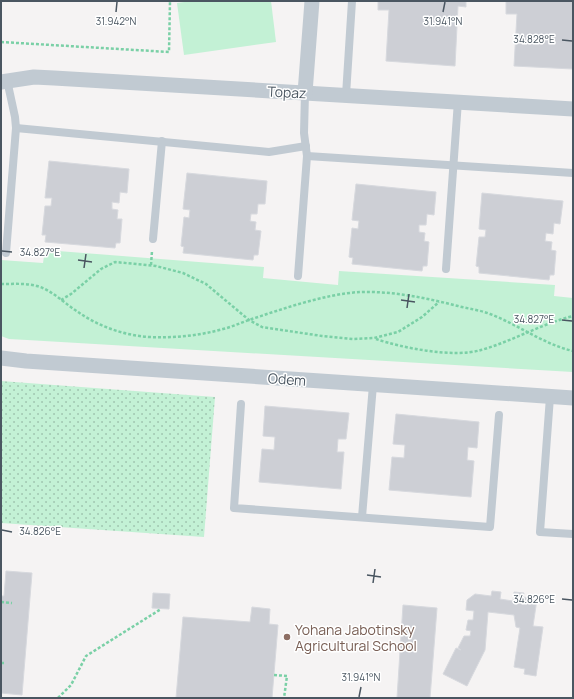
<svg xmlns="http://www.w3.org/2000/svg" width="574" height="699" font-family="Manrope,sans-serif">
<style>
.grass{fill:url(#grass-dots)}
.green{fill:#c3f1d5}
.building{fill:#cdcfd5;stroke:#d7d9de}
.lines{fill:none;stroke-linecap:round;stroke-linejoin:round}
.path{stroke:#7ad0a6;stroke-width:2.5;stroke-dasharray:3 2;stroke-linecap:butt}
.lane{stroke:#c1cad2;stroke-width:8}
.street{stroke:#c1cad2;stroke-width:15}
.ticks{fill:none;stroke:#4a5661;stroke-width:1.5}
.education-dot{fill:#8d6e63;stroke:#fff;stroke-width:1.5}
.labels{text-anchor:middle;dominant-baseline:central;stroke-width:3;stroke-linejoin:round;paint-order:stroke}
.street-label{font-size:14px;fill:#4a5661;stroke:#fff}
.education-label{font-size:14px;fill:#785e54;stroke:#fff;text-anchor:start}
.ticks-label{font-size:10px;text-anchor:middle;fill:#4a5661;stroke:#fff;stroke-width:3;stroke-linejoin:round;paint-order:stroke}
</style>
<defs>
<pattern id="grass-dots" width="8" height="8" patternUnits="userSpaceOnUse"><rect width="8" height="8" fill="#c3f1d5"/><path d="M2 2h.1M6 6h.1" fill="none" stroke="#a0c6b0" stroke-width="1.8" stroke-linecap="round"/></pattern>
</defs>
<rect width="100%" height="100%" fill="#f5f3f3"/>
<path class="grass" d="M1 381 215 397 204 537 1 523Z"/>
<g class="green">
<path d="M191 1H271L276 42 184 55 177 3Z"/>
<path d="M45 250 264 267 263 278 338 285 339 271 555 285 554 296 573 298V372L27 340 9 339 1 336V260L43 263Z"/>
</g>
<g class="building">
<path d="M378 1H466V7L458 6 455 66 386 61 389 10H378Z"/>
<path d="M506 1H573V69L514 66 517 14H506Z"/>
<path d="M49 161 129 169 127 193 120 192 119 203 112 202V209L118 210 117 219H122L120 243H116L115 248 45 242 46 235H42L45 206H51L52 198H45Z"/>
<path d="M187 173 267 181 265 204H258L257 214H251L250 221 256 222 255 230 261 231 258 255H254L253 260 183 253 184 247 181 246 184 217 189 218 190 210 183 209Z"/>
<path d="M356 184 436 192 434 215 427 214 426 225H419V232L425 233 424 241 429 242 427 266H423L422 271 352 264 353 258 349 257 352 228 358 229 359 221 352 220Z"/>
<path d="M482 193 563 201 560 224 554 223 553 234 546 233 545 241 552 242 551 250 556 251 554 275H550L549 280 479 273V267L476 266 479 237H485L486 230 479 229Z"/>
<path d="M265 406 349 413 346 439H338L337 452H344L341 489 259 482 262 449 274 450 275 437 263 436Z"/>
<path d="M396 414 479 422 477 448 468 447 467 460 474 461 471 497 389 490 392 457 404 458 405 445 393 444Z"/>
<path d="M6 571 32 573 22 695 1 693V596H4Z"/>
<path d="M492 591 501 592 500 599 513 601 514 592 524 593 523 597 537 599 533 626 543 627 536 676 524 674 525 669 514 667 520 628 516 627 514 615 488 612 485 650 467 686 443 674 456 648 461 650 458 648 464 636H470L471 631 466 630 468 620H473L474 611 466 610 467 600 475 594 491 596Z"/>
<path d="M153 593 170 594 169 609 152 608Z"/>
<path d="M403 605 437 608 430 698H397Z"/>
<path d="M252 607 270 609 269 624 278 625 272 698H176L183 617 250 622Z"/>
</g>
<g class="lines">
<g class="path">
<path d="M1 42 169 52 170 1"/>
<path d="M151 265 152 251"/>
<path d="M1 284C13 284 25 283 37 286 52 290 65 304 78 312 98 326 123 335 148 337 174 338 198 336 223 329 232 327 240 323 249 320 282 309 325 294 360 292 393 291 426 298 458 306 469 309 480 310 490 314 519 325 543 344 573 351"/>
<path d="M61 300 71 294 101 269 115 262 156 266 183 273 206 284 249 320 262 327 322 336 353 339 374 338 398 332 422 317 439 302"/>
<path d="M376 339C402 348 454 358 481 350 513 341 541 324 573 316"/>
<path d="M1 602 12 603"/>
<path d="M1 663H6"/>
<path d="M274 675 287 676 284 698"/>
<path d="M58 698 71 685 86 656 161 609"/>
</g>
<g class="lane">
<path d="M346 95 352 1"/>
<path d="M16 128 269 152 306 146"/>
<path d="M307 156 573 173"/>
<path d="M153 239 162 141"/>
<path d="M6 253 16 128 15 117 7 80"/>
<path d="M446 269 458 101"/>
<path d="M298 276 307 156 304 133 305 93"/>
<path d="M550 397 540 532 573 534"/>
<path d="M241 404 234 508 490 527 499 415"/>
<path d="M362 517 373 385"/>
</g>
<g class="street">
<path d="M1 82 34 77 54 78 573 109"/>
<path d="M305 93 312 1"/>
<path d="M1 358 26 361 573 398"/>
</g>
</g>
<path class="ticks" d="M116 12 117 2M443 12 445 2M562 40 572 41M2 251 12 252M78 260 92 262M84 268 86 254M401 300 415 302M407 308 409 294M562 320 572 321M2 530 12 532M367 575 381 577M373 583 375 569M562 599 572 600M359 697 361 687"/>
<circle class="education-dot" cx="287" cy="637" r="4"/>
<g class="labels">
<g class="street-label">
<text transform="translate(287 92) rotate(3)">Topaz</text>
<text transform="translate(287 379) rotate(4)">Odem</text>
</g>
<g class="education-label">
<text x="295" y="629">Yohana Jabotinsky<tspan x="295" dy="16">Agricultural School</tspan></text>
</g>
</g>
<g class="ticks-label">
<text x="116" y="25">31.942°N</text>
<text x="443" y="25">31.941°N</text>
<text x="534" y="43">34.828°E</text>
<text x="40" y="256">34.827°E</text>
<text x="534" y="323">34.827°E</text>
<text x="40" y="535">34.826°E</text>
<text x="534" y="603">34.826°E</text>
<text x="361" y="681">31.941°N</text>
</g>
<rect width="574" height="699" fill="none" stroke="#4a5661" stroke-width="4"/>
</svg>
